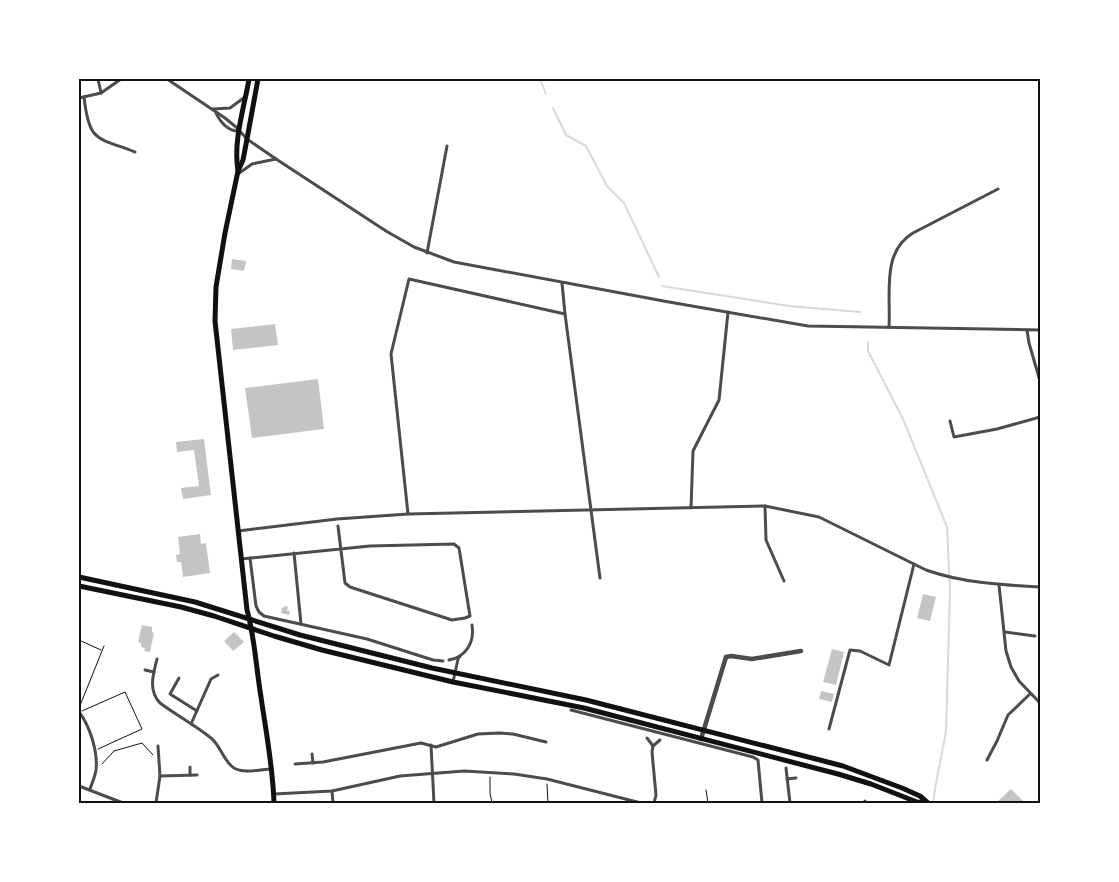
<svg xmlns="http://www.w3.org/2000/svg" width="1119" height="882" font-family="Manrope,sans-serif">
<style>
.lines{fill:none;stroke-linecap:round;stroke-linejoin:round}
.stream{stroke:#d9d9d9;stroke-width:2}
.building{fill:#c4c4c4}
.path{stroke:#111;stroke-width:1}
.minor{stroke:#4c4c4c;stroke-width:3}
.tertiary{stroke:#4c4c4c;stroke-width:4.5}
.primary{stroke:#111;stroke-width:5}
.neatline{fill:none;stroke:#111;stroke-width:2}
</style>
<rect width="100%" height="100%" fill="#fff"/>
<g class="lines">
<g class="stream">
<path d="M540 79 546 94"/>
<path d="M553 108 566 135 586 146 607 186 624 203 659 277"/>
<path d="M662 286 789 306 860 312"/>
<path d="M868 342V351L903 419 947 527 950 591 946 732 936 783 933 803"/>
</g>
</g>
<g class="building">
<path d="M232 259 246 261 244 271 231 269Z"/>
<path d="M275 324 278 345 233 350 231 329Z"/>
<path d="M318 379 324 429 252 438 245 388Z"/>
<path d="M204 439 211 495 183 499 181 488 199 486 194 450 177 452 176 442Z"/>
<path d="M200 534 201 544 206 543 210 573 183 577 181 562H177L176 555 180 554 178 537Z"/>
<path d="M923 594 936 597 930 621 917 618Z"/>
<path d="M284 606 288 607 287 611H290L289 615 281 613 282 607 284 608Z"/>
<path d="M142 625 152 627V632L154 633 150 652 144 651 145 648 141 647V643L138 642Z"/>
<path d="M234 632 244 642 233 651 224 641Z"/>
<path d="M832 649 844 652 836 685 823 682Z"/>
<path d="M821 691 834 694 832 702 819 699Z"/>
<path d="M1011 789 1025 803H996Z"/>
</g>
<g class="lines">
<g class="path">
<path d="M79 640 101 650"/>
<path d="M79 708 104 646"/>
<path d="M82 711 125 692 142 729 98 749"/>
<path d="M102 764 114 751 142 743 153 755"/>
<path d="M490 777V793L492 803"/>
<path d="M547 784 548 803"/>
<path d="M706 790 708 803"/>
</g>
<g class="minor">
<path d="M98 79 101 93"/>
<path d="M167 79 225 118 236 127 247 139 276 159 386 231 414 247 454 262 669 302 808 326 1040 330"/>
<path d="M84 97C89 142 96 137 135 152"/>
<path d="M79 98 101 93 121 79"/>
<path d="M213 109 230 108 245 97"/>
<path d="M216 113C220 122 228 131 238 131"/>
<path d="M238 174 252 164 276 159"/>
<path d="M427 253 447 146"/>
<path d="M562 283 565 314 600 578"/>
<path d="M889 327C891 295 881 252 913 233L998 189"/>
<path d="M1027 330 1029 343 1040 381"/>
<path d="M950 421 954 437 997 429 1040 417"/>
<path d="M765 506 766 540 784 581"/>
<path d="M691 508 693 451 719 400 728 312"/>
<path d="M408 514 391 354 409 279 565 314"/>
<path d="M238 531 337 519 408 514 765 506 819 517 926 570C963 583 1002 585 1040 587"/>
<path d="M294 553 301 624"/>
<path d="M250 558 256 606 259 612 264 616 367 639 433 660 443 661"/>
<path d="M241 559 370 546 454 544 459 548 470 616 465 618 452 620 350 587 345 583 338 526"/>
<path d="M999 585 1006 651 1011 667 1019 681 1040 703"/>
<path d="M1005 632 1035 636"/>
<path d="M157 659C153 675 148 690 160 703 176 715 195 725 211 738 221 746 223 761 234 768 244 774 261 769 272 769"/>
<path d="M449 660C466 657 475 642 472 625"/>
<path d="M145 670 154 672"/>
<path d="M179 678 170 694 197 711"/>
<path d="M453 682 458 659 460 656"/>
<path d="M571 710 753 757 758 760 762 803"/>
<path d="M79 712C90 726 98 752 96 770 95 777 92 783 90 789"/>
<path d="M191 724 211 679 218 675"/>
<path d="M829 729 850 650 860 651 889 665 914 564"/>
<path d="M647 738 653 746 652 752 656 795 654 803"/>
<path d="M431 745 434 803"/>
<path d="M653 746 660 740"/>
<path d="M312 754 313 763"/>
<path d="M987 760 997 741 1008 715 1030 694"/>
<path d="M295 764 323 762 421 743 436 747 478 734 499 733 513 734 546 742"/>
<path d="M190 767V775"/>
<path d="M786 768 790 803"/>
<path d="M160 776 197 775"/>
<path d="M787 779 796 778"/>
<path d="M79 786 123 803"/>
<path d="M332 791 333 803"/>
<path d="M274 794 332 791 400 776 464 771 514 774 547 779 641 803"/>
<path d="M156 803 160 776 158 746"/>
<path d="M864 803 865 801"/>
</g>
<path class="tertiary" d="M701 739 726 657 731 656 752 659 801 651"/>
<g class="primary">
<path d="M258 79 247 139 243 160 238 171 225 233 216 287 215 321 247 610C255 639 256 667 261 697 266 732 273 767 274 803"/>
<path d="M238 171C233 140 244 109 249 79"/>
<path d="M79 577 195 602 300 635 432 668 586 700 843 766 902 788 920 796 928 803"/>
<path d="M79 586 181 607 214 616 274 636 322 650 453 682 584 708 838 774 871 784 917 802 927 803"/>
</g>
</g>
<rect width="1119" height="882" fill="none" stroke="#ffffff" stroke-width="160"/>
<rect x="80" y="80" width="959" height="722" class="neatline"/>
</svg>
